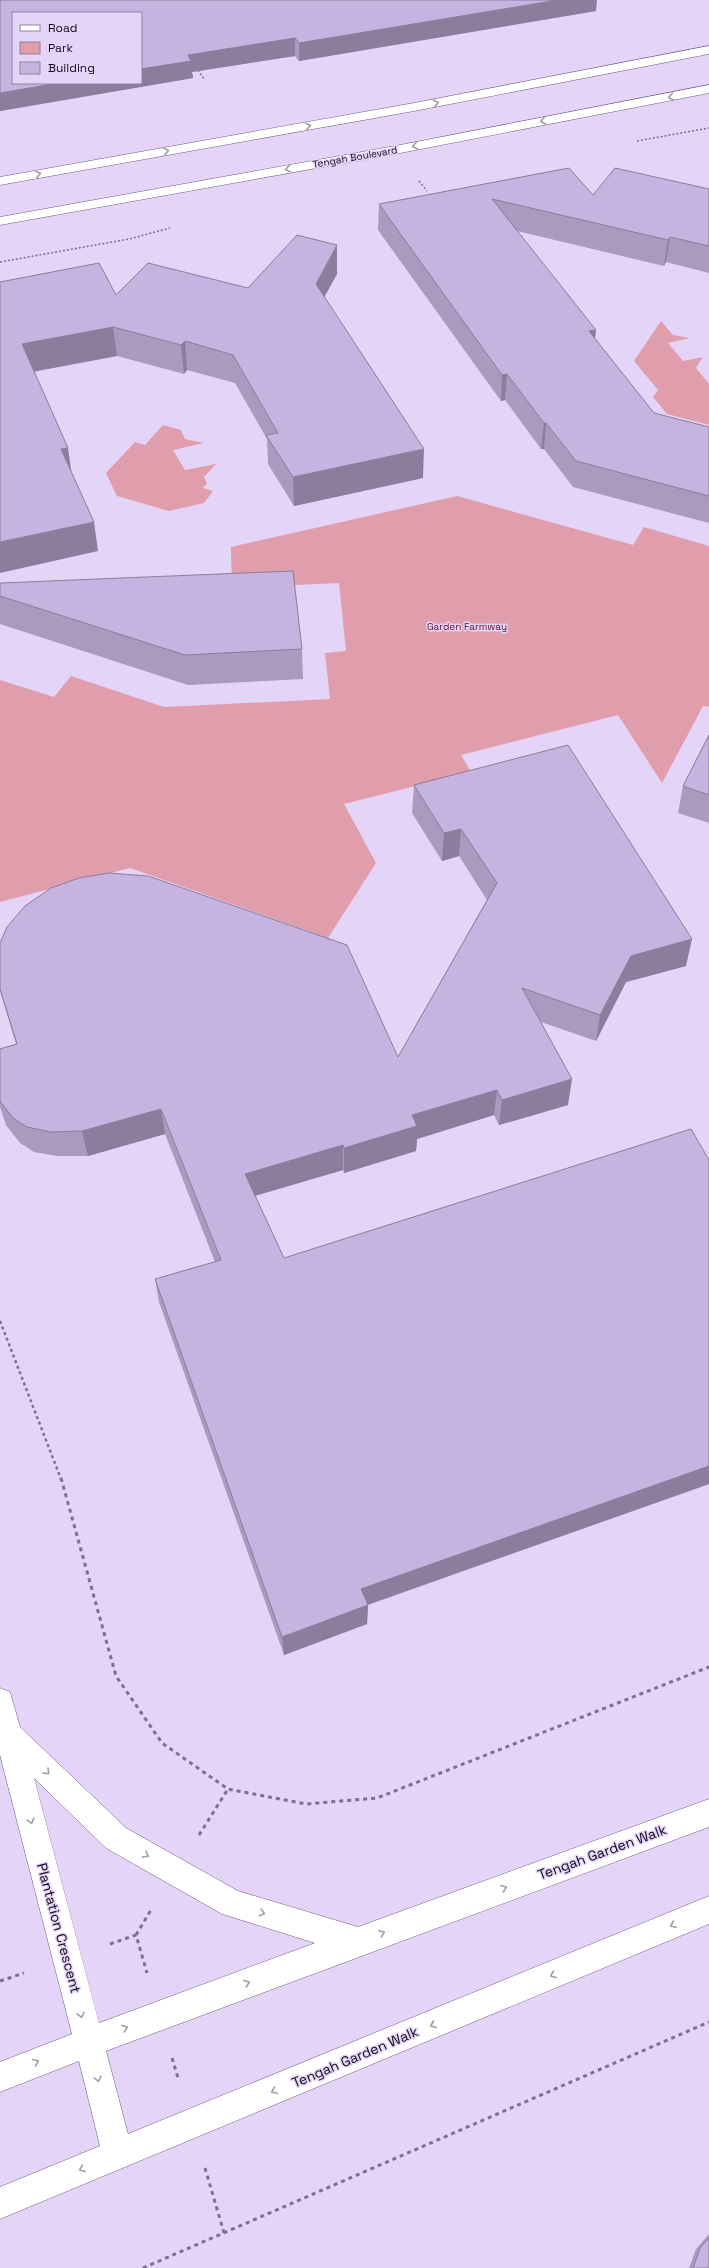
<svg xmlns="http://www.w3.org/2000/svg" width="709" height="2268" font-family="'Space Grotesk',sans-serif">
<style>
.green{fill:#e09eac}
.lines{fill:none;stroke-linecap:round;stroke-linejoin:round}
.street-casing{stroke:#6c5a81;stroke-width:1}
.secondary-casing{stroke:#6c5a81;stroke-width:1}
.path-far2{stroke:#7d718b;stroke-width:1.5;stroke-dasharray:2 2;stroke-linecap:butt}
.path-far1{stroke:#7d718b;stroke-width:2.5;stroke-dasharray:3 3;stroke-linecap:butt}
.path{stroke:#7d718b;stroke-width:3;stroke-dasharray:4 4;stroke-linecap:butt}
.street{fill:#fff;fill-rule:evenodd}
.secondary{fill:#fff;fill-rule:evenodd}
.wall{fill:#aa9ac0}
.shaded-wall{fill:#8b7d9c}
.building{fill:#c6b3df;stroke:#8b7d9c}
.oneway{stroke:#a09da3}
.labels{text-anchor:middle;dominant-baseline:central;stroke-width:3;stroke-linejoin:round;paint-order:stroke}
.far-street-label{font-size:10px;fill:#120b1a;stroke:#e4d4f8}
.far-park-label{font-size:10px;fill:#61112e;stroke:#e4d4f8}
.near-street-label{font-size:14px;fill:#120b1a;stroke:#e4d4f8}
</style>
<rect width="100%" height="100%" fill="#e4d4f8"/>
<g class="green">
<path d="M661 321 673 335 690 338 668 343 683 361 703 357 696 368 709 384V425L667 414 653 397 658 390 634 361Z"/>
<path d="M163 425 181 430 185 439 204 443 173 450 185 470 216 464 204 477 207 483 203 488 213 491 204 503 169 511 117 496 106 473 135 442 145 445Z"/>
<path d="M457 496 633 545 644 527 709 546V707L703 706 662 783 618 715 461 755 471 772 344 804 376 863 328 938 130 868 0 902V680L54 697 71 676 164 707 330 699 325 653 346 651 339 583 232 588 231 547Z"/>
</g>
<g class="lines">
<g class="street-casing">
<path id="street" d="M0 1688 10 1692 20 1727 126 1828 238 1891 358 1927 709 1799V1827L106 2051 128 2134 709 1896V1924L0 2219V2187L100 2146 79 2061 0 2092V2062L72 2034 0 1755ZM34 1778 106 1848 222 1914 315 1943 99 2023Z"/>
</g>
<g class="secondary-casing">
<g id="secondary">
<path d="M709 46V54L414 111 0 185V177L414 103Z"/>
<path d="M709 85V93L395 154 0 225V217L395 146Z"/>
</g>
</g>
<g class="path-far2">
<path d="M198 70 204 79"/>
<path d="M637 141 709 128"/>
<path d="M419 181 427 191"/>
<path d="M0 262 129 239 170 228"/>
</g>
<path class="path-far1" d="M0 1321 61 1479"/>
<g class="path">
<path d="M61 1478 116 1676 162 1743 228 1789 306 1804 377 1798 709 1667"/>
<path d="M199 1835 228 1789"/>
<path d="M136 1935 151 1910"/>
<path d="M110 1944 136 1935 147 1973"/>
<path d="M0 1981 24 1973"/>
<path d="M172 2058 179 2081"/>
<path d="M205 2168 224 2233"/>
<path d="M143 2268 709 2022"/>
</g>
<use href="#street" class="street"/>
<use href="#secondary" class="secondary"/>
</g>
<g class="wall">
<path d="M0 0 596 11 299 61 295 56 192 72 193 78 0 111Z"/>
<path d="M569 168 593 195 709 189V273L666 262 664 266 517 231 595 339 654 413 709 427V523L573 487 544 449H541L505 400 501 401 378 230 379 204Z"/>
<path d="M337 274 324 297 423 478 294 506 268 464 267 439 235 383 187 370 184 374 117 356 34 371 71 472 98 551 0 282 116 295 248 288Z"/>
<path d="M0 583 302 649 303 679 188 685 0 624Z"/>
<path d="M709 735V823L678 813 683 786Z"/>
<path d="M414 785 686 966 626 982 596 1041 541 1022 568 1105 499 1125 494 1115 417 1139 416 1151 344 1173 343 1170 255 1196 284 1258 709 1160V1484L368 1605 367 1624 284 1655 159 1302 155 1279 215 1262 165 1134 88 1156H57L34 1152 20 1143 6 1125 0 1107V1049L16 1044 0 991V943L398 1057 487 900 459 856 442 861 412 813Z"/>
<path d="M709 2234V2268H689L696 2249Z"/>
</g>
<g class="shaded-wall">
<path d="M558 0H597L596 11 299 61V43Z"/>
<path d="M295 38V56L192 72 193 78 0 111V93L59 83H141V69L188 55Z"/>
<path d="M670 237 666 262 664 266 668 240Z"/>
<path d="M337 245V274L316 312V284Z"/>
<path d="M113 327 117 356 27 373 22 344Z"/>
<path d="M596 330 593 356 589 331Z"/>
<path d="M185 341 187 370 184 374 181 345Z"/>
<path d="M507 374 505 400 501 401 502 375Z"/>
<path d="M544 423H546L544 449H541Z"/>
<path d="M68 448 72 477 61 449Z"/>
<path d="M424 449 423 478 294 506 293 477Z"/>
<path d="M94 522 98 551 0 573V542Z"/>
<path d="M461 829 459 856 442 861 444 833Z"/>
<path d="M692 939 686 966 626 982 596 1041 600 1015 631 956Z"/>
<path d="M572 1079 568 1105 499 1125 502 1100Z"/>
<path d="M497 1090 494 1115 417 1139 416 1151 344 1173V1148L412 1115Z"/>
<path d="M161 1109 165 1134 88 1156 82 1131Z"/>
<path d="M343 1145V1170L247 1198 245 1174Z"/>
<path d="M709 1466V1484L361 1607V1589Z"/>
<path d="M368 1605 367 1624 284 1655 282 1637Z"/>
</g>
<g class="building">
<path d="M0 0H558L299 43 295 38 188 55 191 61 141 69V13H13V83H59L0 93Z"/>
<path d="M569 168 593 195 615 168 709 189V246L670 237 668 240 492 199 596 330 589 331 654 413 709 427V496L576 461 546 423H544L507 374 502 375 379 204Z"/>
<path d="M297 235 337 245 316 284 424 449 293 477 266 435 278 433 233 355 185 341 181 345 113 327 22 344 68 448 61 449 94 522 0 542V282L99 263 116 295 148 263 248 288Z"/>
<path d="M293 571 302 649 185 655 0 596V583Z"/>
<path d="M709 735V795L683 786Z"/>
<path d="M568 745 692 939 631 956 600 1015 522 988 572 1079 502 1100 497 1090 412 1115 417 1126 344 1148 343 1145 245 1174 284 1258 691 1129 709 1160V1466L361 1589 368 1605 282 1637 155 1279 221 1260 161 1109 82 1131 51 1132 27 1127 13 1118 0 1101V1049L17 1044 0 989V943L7 927 25 906 51 888 79 878 109 873 148 876 347 945 398 1057 497 883 461 829 444 833 414 785Z"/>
<path d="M709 2238V2268H693L700 2248Z"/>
</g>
<defs><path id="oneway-chevron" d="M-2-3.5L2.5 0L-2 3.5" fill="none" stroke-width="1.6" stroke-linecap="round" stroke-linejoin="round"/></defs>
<g class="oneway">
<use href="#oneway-chevron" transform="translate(671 97) rotate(169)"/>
<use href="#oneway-chevron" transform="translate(436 103) rotate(-11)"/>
<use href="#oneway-chevron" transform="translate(543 121) rotate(169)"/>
<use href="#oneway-chevron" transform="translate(308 126) rotate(-10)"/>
<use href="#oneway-chevron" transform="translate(415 146) rotate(169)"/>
<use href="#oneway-chevron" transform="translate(166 151) rotate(-10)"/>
<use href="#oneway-chevron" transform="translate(288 169) rotate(170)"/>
<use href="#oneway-chevron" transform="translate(38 174) rotate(-10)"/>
<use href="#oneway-chevron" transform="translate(47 1772) rotate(44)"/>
<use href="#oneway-chevron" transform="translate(31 1821) rotate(75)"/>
<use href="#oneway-chevron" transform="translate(146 1855) rotate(30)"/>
<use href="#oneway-chevron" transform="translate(504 1888) rotate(-20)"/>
<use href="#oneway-chevron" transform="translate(262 1913) rotate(17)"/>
<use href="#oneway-chevron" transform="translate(673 1925) rotate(157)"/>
<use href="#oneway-chevron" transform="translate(382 1933) rotate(-20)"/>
<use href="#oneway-chevron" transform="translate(553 1975) rotate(157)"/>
<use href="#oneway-chevron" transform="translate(247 1983) rotate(-20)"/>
<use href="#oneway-chevron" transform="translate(81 2015) rotate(76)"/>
<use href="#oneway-chevron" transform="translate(433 2025) rotate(157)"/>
<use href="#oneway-chevron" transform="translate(125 2028) rotate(-21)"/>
<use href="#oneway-chevron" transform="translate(36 2062) rotate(-22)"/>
<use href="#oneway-chevron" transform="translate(98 2079) rotate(75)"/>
<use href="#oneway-chevron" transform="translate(274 2091) rotate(157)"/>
<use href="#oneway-chevron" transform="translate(82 2169) rotate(158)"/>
</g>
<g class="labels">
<g class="far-street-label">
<text transform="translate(355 157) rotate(-10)">Tengah Boulevard</text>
</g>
<g class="far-park-label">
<text x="467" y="626">Garden Farmway</text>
</g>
<g class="near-street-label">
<text transform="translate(602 1852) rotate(-20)">Tengah Garden Walk</text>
<text transform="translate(59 1928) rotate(75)">Plantation Crescent</text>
<text transform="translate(355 2057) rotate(-23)">Tengah Garden Walk</text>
</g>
</g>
<rect x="12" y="12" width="130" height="72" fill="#e4d4f8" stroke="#90849f"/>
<rect x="20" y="25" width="20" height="6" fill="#ffffff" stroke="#90849f"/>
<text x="48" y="32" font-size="12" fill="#120b1a">Road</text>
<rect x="20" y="42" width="20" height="12" fill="#e09eac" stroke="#90849f"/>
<text x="48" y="52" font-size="12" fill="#120b1a">Park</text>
<rect x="20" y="62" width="20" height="12" fill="#c6b3df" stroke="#90849f"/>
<text x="48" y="72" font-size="12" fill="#120b1a">Building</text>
</svg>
